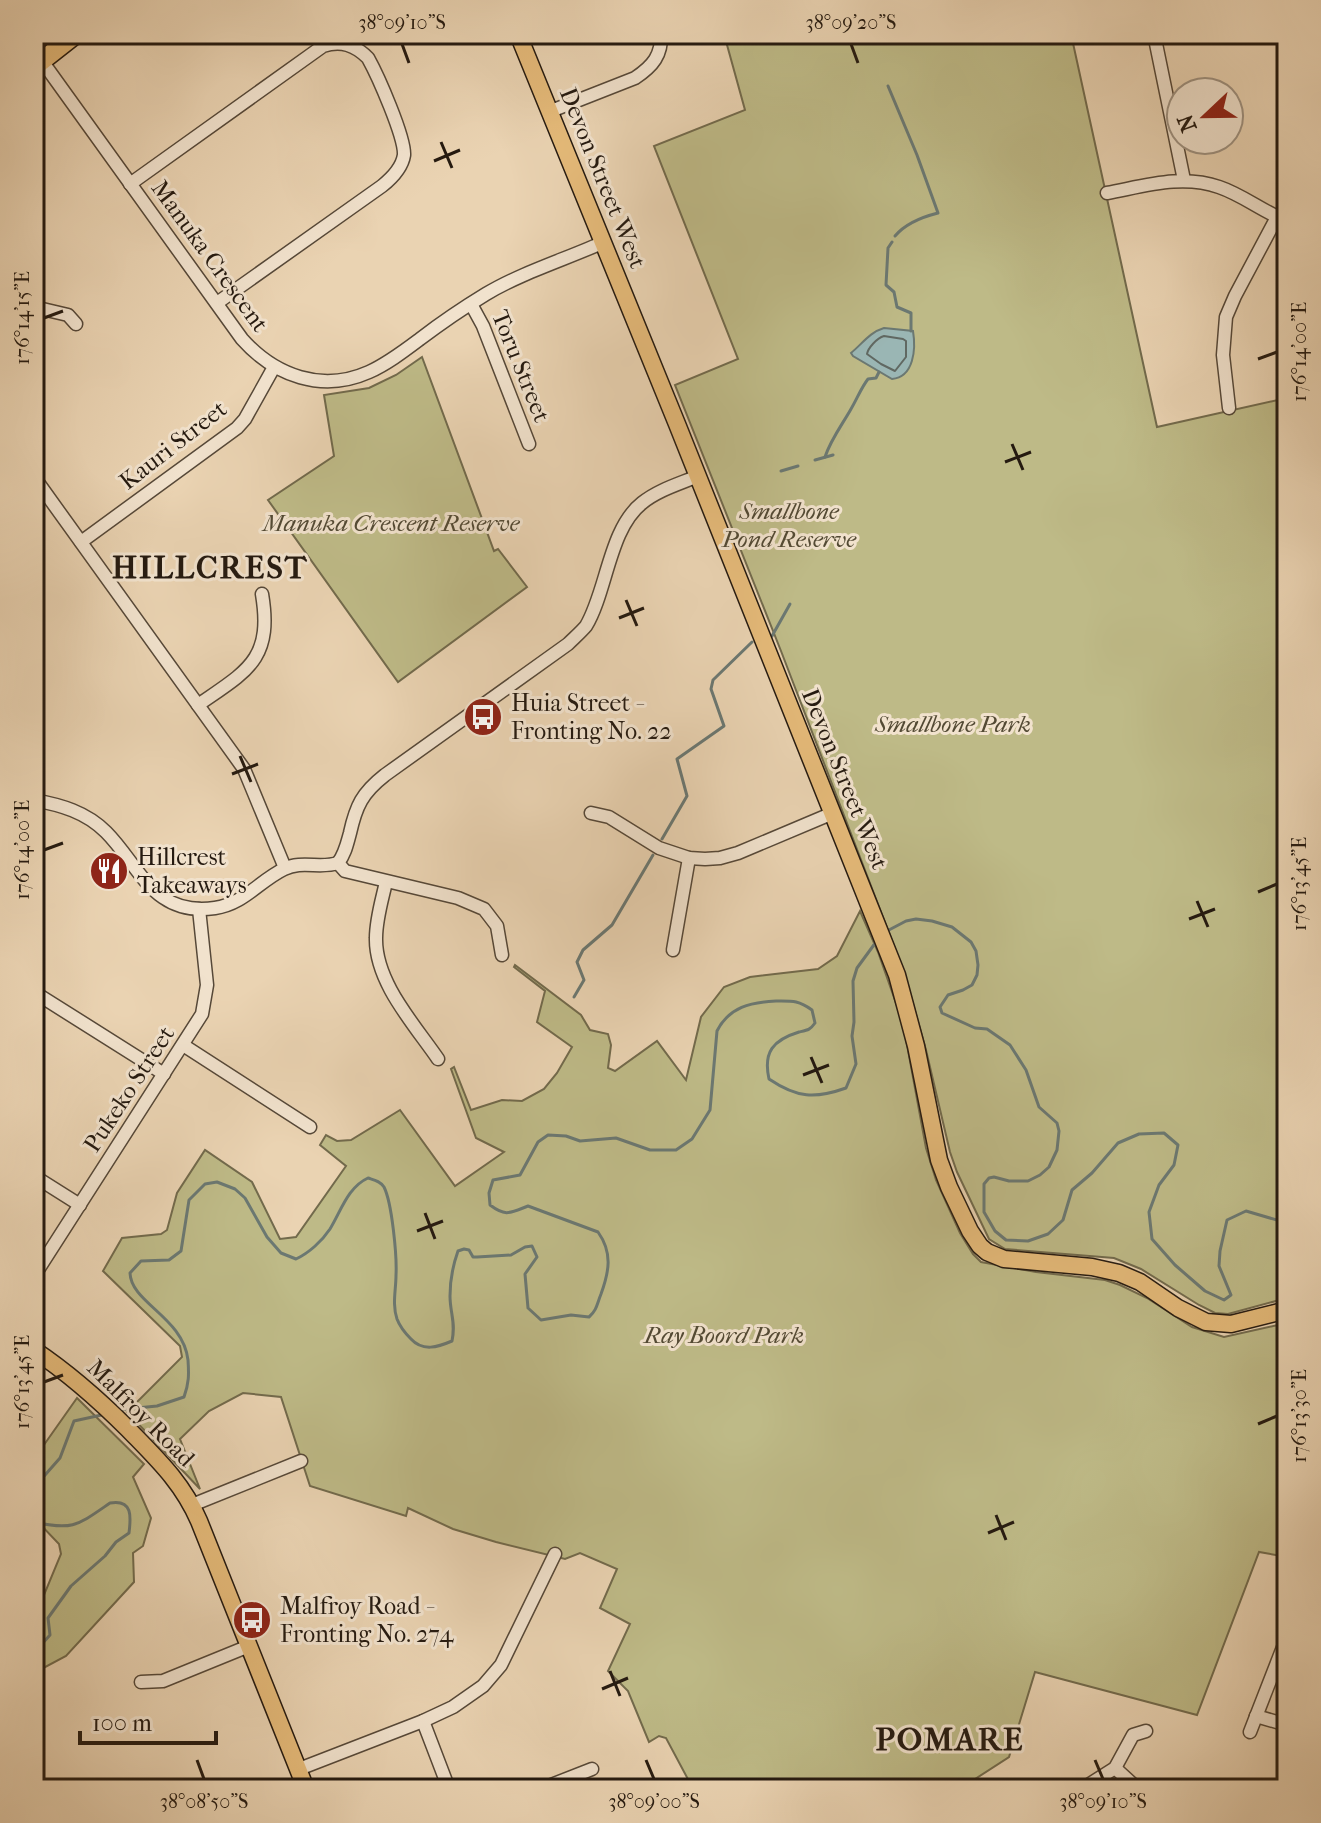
<svg xmlns="http://www.w3.org/2000/svg" width="1321" height="1823" font-family="'IM FELL French Canon',serif">
<style>
.green{fill:#beba87;stroke:#726a4c;stroke-width:2}
.water{fill:#9ab6b4;stroke:#6b7872;stroke-width:2}
.lines{fill:none;stroke-linecap:round;stroke-linejoin:round}
.shore{stroke:#606862;stroke-width:2}
.stream{stroke:#6b7872;stroke-width:3}
.minor-casing{stroke:#564838;stroke-width:15}
.major-casing{stroke:#251a10;stroke-width:19}
.highway-casing{stroke:#251a10;stroke-width:21}
.minor{stroke:#f1e2cd;stroke-width:12}
.major{stroke:#e5ba79;stroke-width:16}
.highway{stroke:#e5ba79;stroke-width:18}
.ticks{fill:none;stroke:#251a10;stroke-width:3}
.labels{text-anchor:middle;dominant-baseline:central;stroke-width:6;stroke-linejoin:round;paint-order:stroke}
.street-label{font-size:24px;fill:#251a10;stroke:#f1e2cd}
.park-label{font-size:24px;font-style:italic;fill:#534a34;stroke:#f1e2cd}
.poi-label{font-size:24px;fill:#251a10;stroke:#f1e2cd;text-anchor:start}
.district-label{font-size:32px;font-weight:bold;letter-spacing:2px;fill:#251a10;stroke:#f1e2cd}
.neatline{fill:none;stroke:#251a10;stroke-width:3}
.ticks-label{font-size:20px;text-anchor:middle;fill:#251a10}
</style>
<rect width="100%" height="100%" fill="#ead3b2"/>
<filter id="stains"><feTurbulence type="fractalNoise" baseFrequency=".0025" numOctaves="4"/><feColorMatrix values="0 0 0 0 .2 0 0 0 0 .09 0 0 0 0 .02 0 0 0 .5 -.17"/></filter>
<radialGradient id="worn" r=".72"><stop offset=".6" stop-color="#630" stop-opacity="0"/><stop offset="1" stop-color="#630" stop-opacity=".3"/></radialGradient>
<g class="green">
<path d="M724 34H1071L1157 427 1287 398V1298L1228 1314 1215 1313 1199 1305 1141 1269 1114 1258 1005 1249 989 1239 957 1172 950 1152 926 1050 904 972 781 651 675 385 738 359 654 146 745 110Z"/>
<path d="M422 357 494 551 498 549 527 587 398 682 268 500 334 456 324 395 369 388 396 375Z"/>
<path d="M860 911 878 952 903 1023 926 1148 936 1180 960 1233 973 1254 981 1262 1036 1272 1105 1280 1120 1285 1147 1298 1192 1327 1224 1337 1287 1323V1557L1259 1552 1197 1715 1035 1672 1009 1757 972 1781 968 1789H680L690 1783 666 1738 659 1736 649 1742 628 1691 608 1671 630 1624 600 1608 617 1569 580 1553 565 1559 496 1542 453 1529 408 1508 406 1516 310 1486 281 1397 243 1393 209 1411 180 1439 200 1489 127 1412 182 1357 180 1346 103 1271 122 1238 161 1234 167 1230 177 1193 205 1150 252 1182 280 1239 296 1237 346 1166 320 1145 326 1135 337 1141 351 1140 400 1110 455 1186 504 1152 476 1138 451 1069 454 1067 471 1110 502 1100 522 1101 544 1089 557 1073 572 1047 537 1022 545 991 514 967 515 965 581 1015 590 1030 608 1034 611 1045 608 1068 615 1071 657 1041 686 1080 701 1017 724 987 750 977 818 969 837 956Z"/>
<path d="M77 1398 144 1464 133 1477 151 1518 143 1546 133 1553 134 1582 66 1656 34 1673V1619L61 1554 59 1544 37 1521H34V1459Z"/>
</g>
<path class="water" d="M884 328 913 331C916 349 914 377 892 379L853 356 851 353C862 344 870 332 884 328Z"/>
<g class="lines">
<path class="shore" d="M884 336 903 339 906 341V357L895 371 881 364 867 354C868 348 877 338 884 336Z"/>
<g class="stream">
<path d="M888 86 917 155 938 213C922 217 906 223 895 236"/>
<path d="M892 242 888 248 886 285 894 292 897 307 911 313V331"/>
<path d="M825 457C831 439 842 425 851 409 857 399 861 388 868 379L876 378 879 372"/>
<path d="M815 460 833 455"/>
<path d="M781 471 798 466"/>
<path d="M772 636 790 604"/>
<path d="M662 839 687 796 677 759 724 726 711 689 713 680 752 642"/>
<path d="M887 931 906 921 916 919 932 921 952 927 971 942 976 951 978 965 977 975 972 985 963 990 948 995 940 1007 942 1013 975 1028 987 1029 1010 1045 1026 1070 1039 1107 1057 1123 1059 1131 1057 1150 1049 1167 1040 1175 1028 1181H1009L994 1177 989 1178 984 1184V1212L995 1231 1006 1240 1028 1241 1048 1234 1063 1220 1072 1190 1092 1173 1118 1143 1139 1134 1164 1133 1178 1145 1174 1165 1159 1185 1149 1212 1152 1239 1175 1265 1205 1291 1224 1300 1231 1295 1219 1266 1220 1251 1227 1220 1246 1211 1287 1223"/>
<path d="M574 997 584 980 577 962 583 950 612 925 653 855"/>
<path d="M117 1410 157 1406 184 1397C189 1383 189 1375 188 1360 183 1317 131 1303 130 1273L141 1261 169 1260 181 1251 189 1200 205 1184 217 1182 235 1189 245 1198 267 1237 281 1253 296 1259C309 1253 322 1241 330 1229 341 1211 348 1187 368 1178 374 1180 380 1181 384 1187 392 1203 397 1256 396 1275 396 1290 392 1304 397 1319 400 1327 405 1333 411 1339 423 1352 438 1347 452 1341 456 1322 450 1313 450 1296 450 1281 453 1265 458 1251L464 1249 469 1250 473 1257H477L511 1255 525 1247 532 1246 537 1257 525 1274 528 1308 541 1320 571 1315 589 1317C597 1310 597 1304 601 1294 609 1272 613 1253 598 1232L528 1206C510 1213 506 1217 490 1205L489 1193 493 1180 520 1175 538 1142 548 1135 566 1136 580 1141 616 1138 650 1150H676L692 1139 710 1110 717 1031C729 1007 751 1002 776 1001 792 1001 798 1000 812 1010L815 1023C810 1030 808 1030 799 1032 773 1040 763 1052 769 1079 797 1098 815 1099 846 1088L856 1064 852 1036 854 1022 853 981 857 968 876 942"/>
<path d="M34 1495 38 1483 60 1458 74 1421 106 1414"/>
<path d="M34 1522C73 1531 78 1525 110 1503 133 1499 131 1517 129 1533L116 1542 105 1556 71 1586 48 1618 50 1635 41 1645 34 1642"/>
</g>
<g class="minor-casing">
<g id="minor">
<path d="M1154 34 1184 180"/>
<path d="M42 61 242 339C275 376 322 393 369 372 387 364 404 351 420 339 441 323 463 308 486 294 521 273 566 259 604 242"/>
<path d="M551 111 635 78C653 66 662 55 661 34"/>
<path d="M130 184 323 46C341 40 355 45 368 58 378 76 405 137 404 155 402 168 392 178 382 186L217 303"/>
<path d="M1107 193C1145 186 1182 174 1219 187 1243 195 1263 212 1287 221"/>
<path d="M471 304 483 326 529 444"/>
<path d="M34 307 68 315 76 324"/>
<path d="M1229 408 1223 355 1226 317 1235 296 1277 217"/>
<path d="M34 477 244 769 285 868"/>
<path d="M81 542 237 428 245 419 274 367"/>
<path d="M198 705C247 671 273 660 262 594"/>
<path d="M34 800C61 805 86 812 106 832 140 866 153 917 215 908 244 904 259 881 284 869 302 860 320 869 338 863"/>
<path d="M591 813 609 817 659 848 689 858 705 859 720 858 738 853 833 813"/>
<path d="M338 863C345 854 347 844 350 833 356 806 362 793 385 775L568 644C574 638 581 632 586 626 607 591 609 529 642 503 658 490 679 484 698 476"/>
<path d="M338 863 345 871 458 898 484 909 497 926 502 955"/>
<path d="M386 882C382 900 376 919 376 938 375 982 414 1024 438 1059"/>
<path d="M673 950 689 858"/>
<path d="M34 992 164 1074"/>
<path d="M183 1045 310 1127"/>
<path d="M34 1176 80 1205"/>
<path d="M34 1276 202 1014 207 985 199 909"/>
<path d="M192 1505 301 1461"/>
<path d="M141 1682 163 1681 249 1646"/>
<path d="M1256 1716 1287 1725"/>
<path d="M423 1721 449 1789"/>
<path d="M1250 1732 1287 1637"/>
<path d="M1115 1768 1138 1789"/>
<path d="M299 1769 423 1721 453 1707 483 1686 501 1665 555 1554"/>
<path d="M541 1789 592 1769"/>
<path d="M1082 1789 1115 1768 1133 1735 1146 1731"/>
</g>
</g>
<g class="major-casing">
<g id="major">
<path d="M518 34 677 424 897 975 916 1046 939 1160 949 1187 970 1231 980 1246 987 1252 1004 1259 1092 1267 1119 1273 1140 1282 1178 1308 1206 1322 1231 1324 1287 1310"/>
<path d="M34 1350C70 1374 98 1399 128 1429 157 1459 182 1482 199 1521L306 1789"/>
</g>
</g>
<g class="highway-casing">
<path id="highway" d="M34 67 76 34"/>
</g>
<use href="#minor" class="minor"/>
<use href="#major" class="major"/>
<use href="#highway" class="highway"/>
</g>
<path class="ticks" d="M402 44 409 63M851 44 858 63M441 142 452 168M434 161 460 150M44 318 63 311M1258 359 1277 352M1012 444 1023 470M1005 462 1031 452M626 600 637 626M619 618 644 608M240 756 251 782M232 774 258 764M44 850 63 843M1258 892 1277 884M1197 901 1208 927M1189 919 1215 909M811 1057 822 1083M803 1075 829 1065M425 1213 435 1239M417 1231 443 1221M44 1382 63 1375M1258 1424 1277 1416M996 1515 1006 1540M988 1533 1014 1522M610 1671 620 1696M602 1689 628 1678M197 1760 204 1779M646 1760 654 1779M1095 1760 1103 1779"/>
<defs>
<g id="bus-disc" transform="scale(2)"><circle r="9.5" fill="#8f2418" stroke="#f1e2cd"/><path d="M-5-6H5V4H4V6H2V4H-2V6H-4V4H-5ZM-3.5-4V0h7V-4ZM-3.5 1.2v1.5H-2V1.2ZM2 1.2v1.5H3.5V1.2Z" fill="#fff"/></g>
<g id="restaurant-disc" transform="scale(2)"><circle r="9.5" fill="#8f2418" stroke="#f1e2cd"/><path d="M-5-6h1v4h1v-4h1v4h1v-4h1v5L-1.5 .5V6h-2V.5L-5-1ZM5-6V6H3V1.5H1.5Q1.5-4 5-6Z" fill="#fff"/></g>
</defs>
<g fill-rule="evenodd">
<use href="#bus-disc" x="483" y="717"/>
<use href="#restaurant-disc" x="109" y="871"/>
<use href="#bus-disc" x="252" y="1620"/>
</g>
<g class="labels">
<g class="street-label">
<text transform="translate(603 178) rotate(68)">Devon Street West</text>
<text transform="translate(210 256) rotate(54)">Manuka Crescent</text>
<text transform="translate(521 366) rotate(68)">Toru Street</text>
<text transform="translate(173 445) rotate(-38)">Kauri Street</text>
<text transform="translate(845 779) rotate(68)">Devon Street West</text>
<text transform="translate(129 1089) rotate(-57)">Pukeko Street</text>
<text transform="translate(141 1413) rotate(45)">Malfroy Road</text>
</g>
<g class="park-label">
<text x="789" y="511">Smallbone<tspan x="789" dy="28">Pond Reserve</tspan></text>
<text x="391" y="523">Manuka Crescent Reserve</text>
<text x="953" y="724">Smallbone Park</text>
<text x="724" y="1335">Ray Boord Park</text>
</g>
<g class="poi-label">
<text x="511" y="703">Huia Street -<tspan x="511" dy="28">Fronting No. 22</tspan></text>
<text x="137" y="857">Hillcrest<tspan x="137" dy="28">Takeaways</tspan></text>
<text x="280" y="1606">Malfroy Road -<tspan x="280" dy="28">Fronting No. 274</tspan></text>
</g>
<g class="district-label">
<text x="210" y="567">HILLCREST</text>
<text x="950" y="1739">POMARE</text>
</g>
</g>
<rect width="1321" height="1823" fill="none" stroke="#ead3b2" stroke-width="88"/>
<g transform="translate(1205 116) rotate(248)"><circle r="38" fill="#f1e2cd" stroke="#9f9281" stroke-width="2"/>
<path d="M0-6L14 30L0 20L-14 30Z" fill="#8f2418"/>
<text y="-12" font-size="22" font-weight="bold" text-anchor="middle" fill="#251a10">N</text>
</g>
<path d="M80 1731v12h136v-12" fill="none" stroke="#251a10" stroke-width="4"/>
<text x="92" y="1731" font-size="24" fill="#251a10" stroke="#f1e2cd" stroke-width="6" paint-order="stroke">100 m</text>
<rect x="44" y="44" width="1233" height="1735" class="neatline"/>
<g class="ticks-label">
<text x="402" y="29">38°09'10"S</text>
<text x="851" y="29">38°09'20"S</text>
<text transform="translate(22 318) rotate(-90)" y="7">176°14'15"E</text>
<text transform="translate(1299 352) rotate(-90)" y="7">176°14'00"E</text>
<text transform="translate(22 850) rotate(-90)" y="7">176°14'00"E</text>
<text transform="translate(1299 884) rotate(-90)" y="7">176°13'45"E</text>
<text transform="translate(22 1382) rotate(-90)" y="7">176°13'45"E</text>
<text transform="translate(1299 1416) rotate(-90)" y="7">176°13'30"E</text>
<text x="204" y="1808">38°08'50"S</text>
<text x="654" y="1808">38°09'00"S</text>
<text x="1103" y="1808">38°09'10"S</text>
</g>
<rect width="100%" height="100%" filter="url(#stains)"/>
<rect width="100%" height="100%" fill="url(#worn)"/>
</svg>
